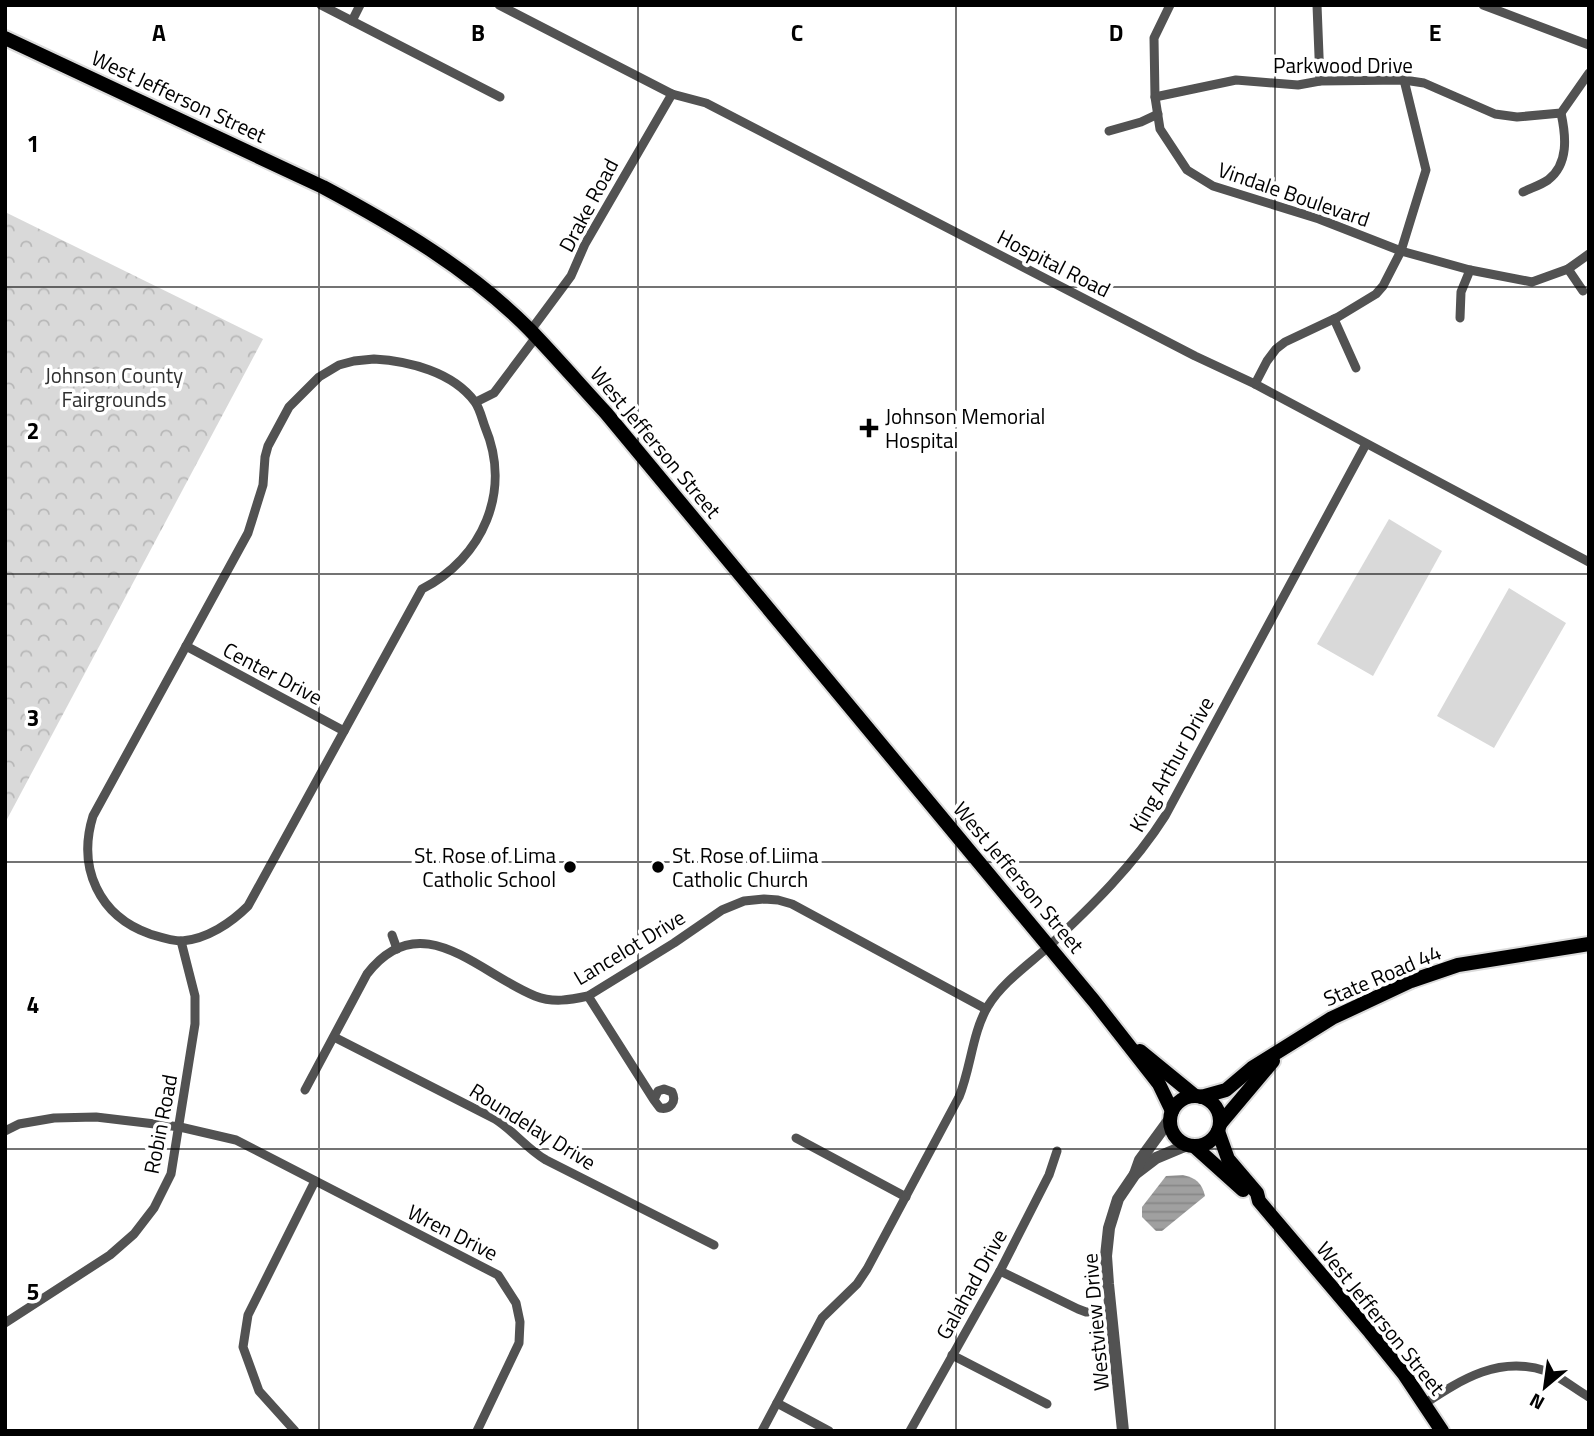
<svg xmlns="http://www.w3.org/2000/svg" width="1594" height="1436" font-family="'Titillium Web',sans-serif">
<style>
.park{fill:url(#park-crowns)}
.pitch{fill:#d9d9d9}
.water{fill:url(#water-rules)}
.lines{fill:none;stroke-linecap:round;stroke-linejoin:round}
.primary-casing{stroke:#dbdbdb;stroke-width:18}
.minor{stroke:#525252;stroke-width:9}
.tertiary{stroke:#525252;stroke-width:12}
.primary{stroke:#000;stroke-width:14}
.grid{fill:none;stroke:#000;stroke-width:2;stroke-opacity:0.55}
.poi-dot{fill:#000;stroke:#fff;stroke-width:2.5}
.labels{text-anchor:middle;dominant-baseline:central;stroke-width:7;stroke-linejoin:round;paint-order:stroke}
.street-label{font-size:21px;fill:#000;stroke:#fff}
.park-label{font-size:21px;fill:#303030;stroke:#fff}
.poi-label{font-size:21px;fill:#000;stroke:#fff;text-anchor:start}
.grid-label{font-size:23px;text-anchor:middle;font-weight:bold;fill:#000;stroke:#fff;stroke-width:7;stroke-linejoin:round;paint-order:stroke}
</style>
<defs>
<pattern id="park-crowns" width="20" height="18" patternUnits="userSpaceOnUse" patternTransform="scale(1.75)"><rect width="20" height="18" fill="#d9d9d9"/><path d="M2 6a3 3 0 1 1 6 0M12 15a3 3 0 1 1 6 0" fill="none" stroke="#b8b8b8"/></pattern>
<pattern id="water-rules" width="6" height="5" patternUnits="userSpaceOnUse" patternTransform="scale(1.75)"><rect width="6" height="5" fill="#a0a0a0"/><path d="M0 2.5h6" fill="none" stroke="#888"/></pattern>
</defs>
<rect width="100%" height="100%" fill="#fff"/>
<path class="park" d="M5 212 263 339 5 823Z"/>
<g class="pitch">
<path d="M1389 519 1442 551 1373 676 1317 644Z"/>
<path d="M1509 588 1566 623 1494 748 1437 716Z"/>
</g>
<path class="water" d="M1183 1175C1196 1178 1202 1183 1205 1196L1162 1231H1156L1142 1217V1207L1166 1176Z"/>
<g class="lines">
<g class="primary-casing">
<g id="primary">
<path d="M5 38 323 187C396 226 471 270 530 330 556 357 581 386 606 413L1094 1001 1159 1084 1172 1111"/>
<path d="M1140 1051 1195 1096"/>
<circle cx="1195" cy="1121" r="25"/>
<path d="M1201 1097 1226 1090 1252 1068 1332 1018 1411 981 1458 965 1589 944"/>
<path d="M1220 1124 1273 1061"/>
<path d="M1218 1131 1228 1159 1257 1193 1259 1201 1370 1332 1404 1374 1442 1431"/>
<path d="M1194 1146 1243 1190"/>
</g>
</g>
<g class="minor">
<path d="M321 5 500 97"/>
<path d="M499 5 672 94 706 103 1195 356 1255 384 1589 562"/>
<path d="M1170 5 1154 38 1155 97 1160 129 1187 170 1213 186 1319 219 1401 251 1470 270 1532 282 1568 269 1589 254"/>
<path d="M1317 5 1320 81"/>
<path d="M1483 5 1589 45"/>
<path d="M352 21 360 5"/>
<path d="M1155 97 1236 80 1298 85 1320 81 1404 80 1424 83 1495 114 1517 117 1561 113 1589 73"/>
<path d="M1109 131 1141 122 1158 114"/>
<path d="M1523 192C1531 188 1541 185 1548 180 1569 164 1566 136 1561 113"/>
<path d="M1568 269 1583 291"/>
<path d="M1460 318 1461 292 1470 270"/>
<path d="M1334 319 1356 368"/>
<path d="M531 330 571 276 585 244 672 94"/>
<path d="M374 359C409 361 453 372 475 402 480 409 482 419 485 427 512 491 483 558 422 589L248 906C231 923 207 939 182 941 172 941 160 937 150 934 99 916 77 868 93 816L248 533 263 485 265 457 268 446 289 407 319 377 339 365 354 361Z"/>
<path d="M1255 384 1267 361 1276 349 1285 342 1338 317 1376 294 1383 286 1401 251 1426 170 1404 80"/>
<path d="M476 402 494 393 536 337"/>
<path d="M186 646 344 731"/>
<path d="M392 935 397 949"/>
<path d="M588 996 654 1100 658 1091 664 1089 672 1092C677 1102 670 1110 660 1108L654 1100"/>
<path d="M334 1037 495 1119C514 1131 527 1149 546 1160L714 1245"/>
<path d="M305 1090 367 974C421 904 478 973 535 996 553 1003 570 1000 588 996L674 943 722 910 744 901 764 899 778 900 792 904 986 1009"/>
<path d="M5 1131 19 1124 54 1118 96 1117 180 1127 236 1140 498 1275 516 1303 520 1322 519 1343 477 1431"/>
<path d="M796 1138 906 1197"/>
<path d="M1000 1271 1078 1309 1086 1312H1110"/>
<path d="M5 1323 110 1255 134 1234 154 1208 171 1174 195 1024V996L181 941"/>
<path d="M952 1355 1047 1404"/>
<path d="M777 1403 829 1431"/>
<path d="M1424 1404C1462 1379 1500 1355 1546 1371 1561 1377 1575 1389 1589 1397"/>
<path d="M295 1431 259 1391 243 1347 248 1315 315 1181"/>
<path d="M762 1431 822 1318 857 1284 867 1269 959 1097C971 1068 972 1033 988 1006 1003 982 1027 966 1048 947 1091 907 1134 865 1165 816L1366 444"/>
<path d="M910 1431 1000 1271 1049 1175 1057 1151"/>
</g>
<g class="tertiary">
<path d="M1135 1174 1156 1158 1187 1145"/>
<path d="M1123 1431 1108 1284 1106 1256 1109 1228 1118 1199 1135 1174 1140 1160 1170 1119"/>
</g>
<use href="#primary" class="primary"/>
</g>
<path class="grid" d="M319 5V1431M638 5V1431M956 5V1431M1275 5V1431M5 287H1589M5 574H1589M5 862H1589M5 1149H1589"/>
<g class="poi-dot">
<path d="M865.5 417.5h7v7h7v7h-7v7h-7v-7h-7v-7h7z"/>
<circle cx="570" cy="867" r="7"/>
<circle cx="658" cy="867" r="7"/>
</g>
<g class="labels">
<g class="street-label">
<text x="1343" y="65">Parkwood Drive</text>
<text transform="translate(179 96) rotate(25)">West Jefferson Street</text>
<text transform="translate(1294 194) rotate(19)">Vindale Boulevard</text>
<text transform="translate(588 205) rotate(-62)">Drake Road</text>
<text transform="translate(1054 263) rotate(27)">Hospital Road</text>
<text transform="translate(656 442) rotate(50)">West Jefferson Street</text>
<text transform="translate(273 673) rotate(28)">Center Drive</text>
<text transform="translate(1171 764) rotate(-61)">King Arthur Drive</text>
<text transform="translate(1019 877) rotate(50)">West Jefferson Street</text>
<text transform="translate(629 947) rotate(-31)">Lancelot Drive</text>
<text transform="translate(1382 975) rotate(-23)">State Road 44</text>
<text transform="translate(160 1124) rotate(-79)">Robin Road</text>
<text transform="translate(533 1126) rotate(32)">Roundelay Drive</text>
<text transform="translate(453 1232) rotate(27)">Wren Drive</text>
<text transform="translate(971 1284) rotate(-61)">Galahad Drive</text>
<text transform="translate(1381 1318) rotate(51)">West Jefferson Street</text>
<text transform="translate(1095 1322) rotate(-95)">Westview Drive</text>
</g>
<g class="park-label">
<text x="114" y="375">Johnson County<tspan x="114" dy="24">Fairgrounds</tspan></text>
</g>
<g class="poi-label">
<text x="885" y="416">Johnson Memorial<tspan x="885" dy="24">Hospital</tspan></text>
<text x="556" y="855" text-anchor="end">St. Rose of Lima<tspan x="556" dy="24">Catholic School</tspan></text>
<text x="672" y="855">St. Rose of Liima<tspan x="672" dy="24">Catholic Church</tspan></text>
</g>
</g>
<g class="grid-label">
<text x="159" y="41">A</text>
<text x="478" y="41">B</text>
<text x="797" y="41">C</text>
<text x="1116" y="41">D</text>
<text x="1435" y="41">E</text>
<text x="33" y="152">1</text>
<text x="33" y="439">2</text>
<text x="33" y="726">3</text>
<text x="33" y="1013">4</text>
<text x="33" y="1300">5</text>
</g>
<rect width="1594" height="1436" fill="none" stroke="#000000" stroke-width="14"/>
<g transform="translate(1545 1387) rotate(209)" stroke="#ffffff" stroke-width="5" paint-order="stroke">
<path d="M0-5L12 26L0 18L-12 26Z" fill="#000000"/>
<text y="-10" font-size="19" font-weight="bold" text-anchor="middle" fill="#000000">N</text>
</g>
</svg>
